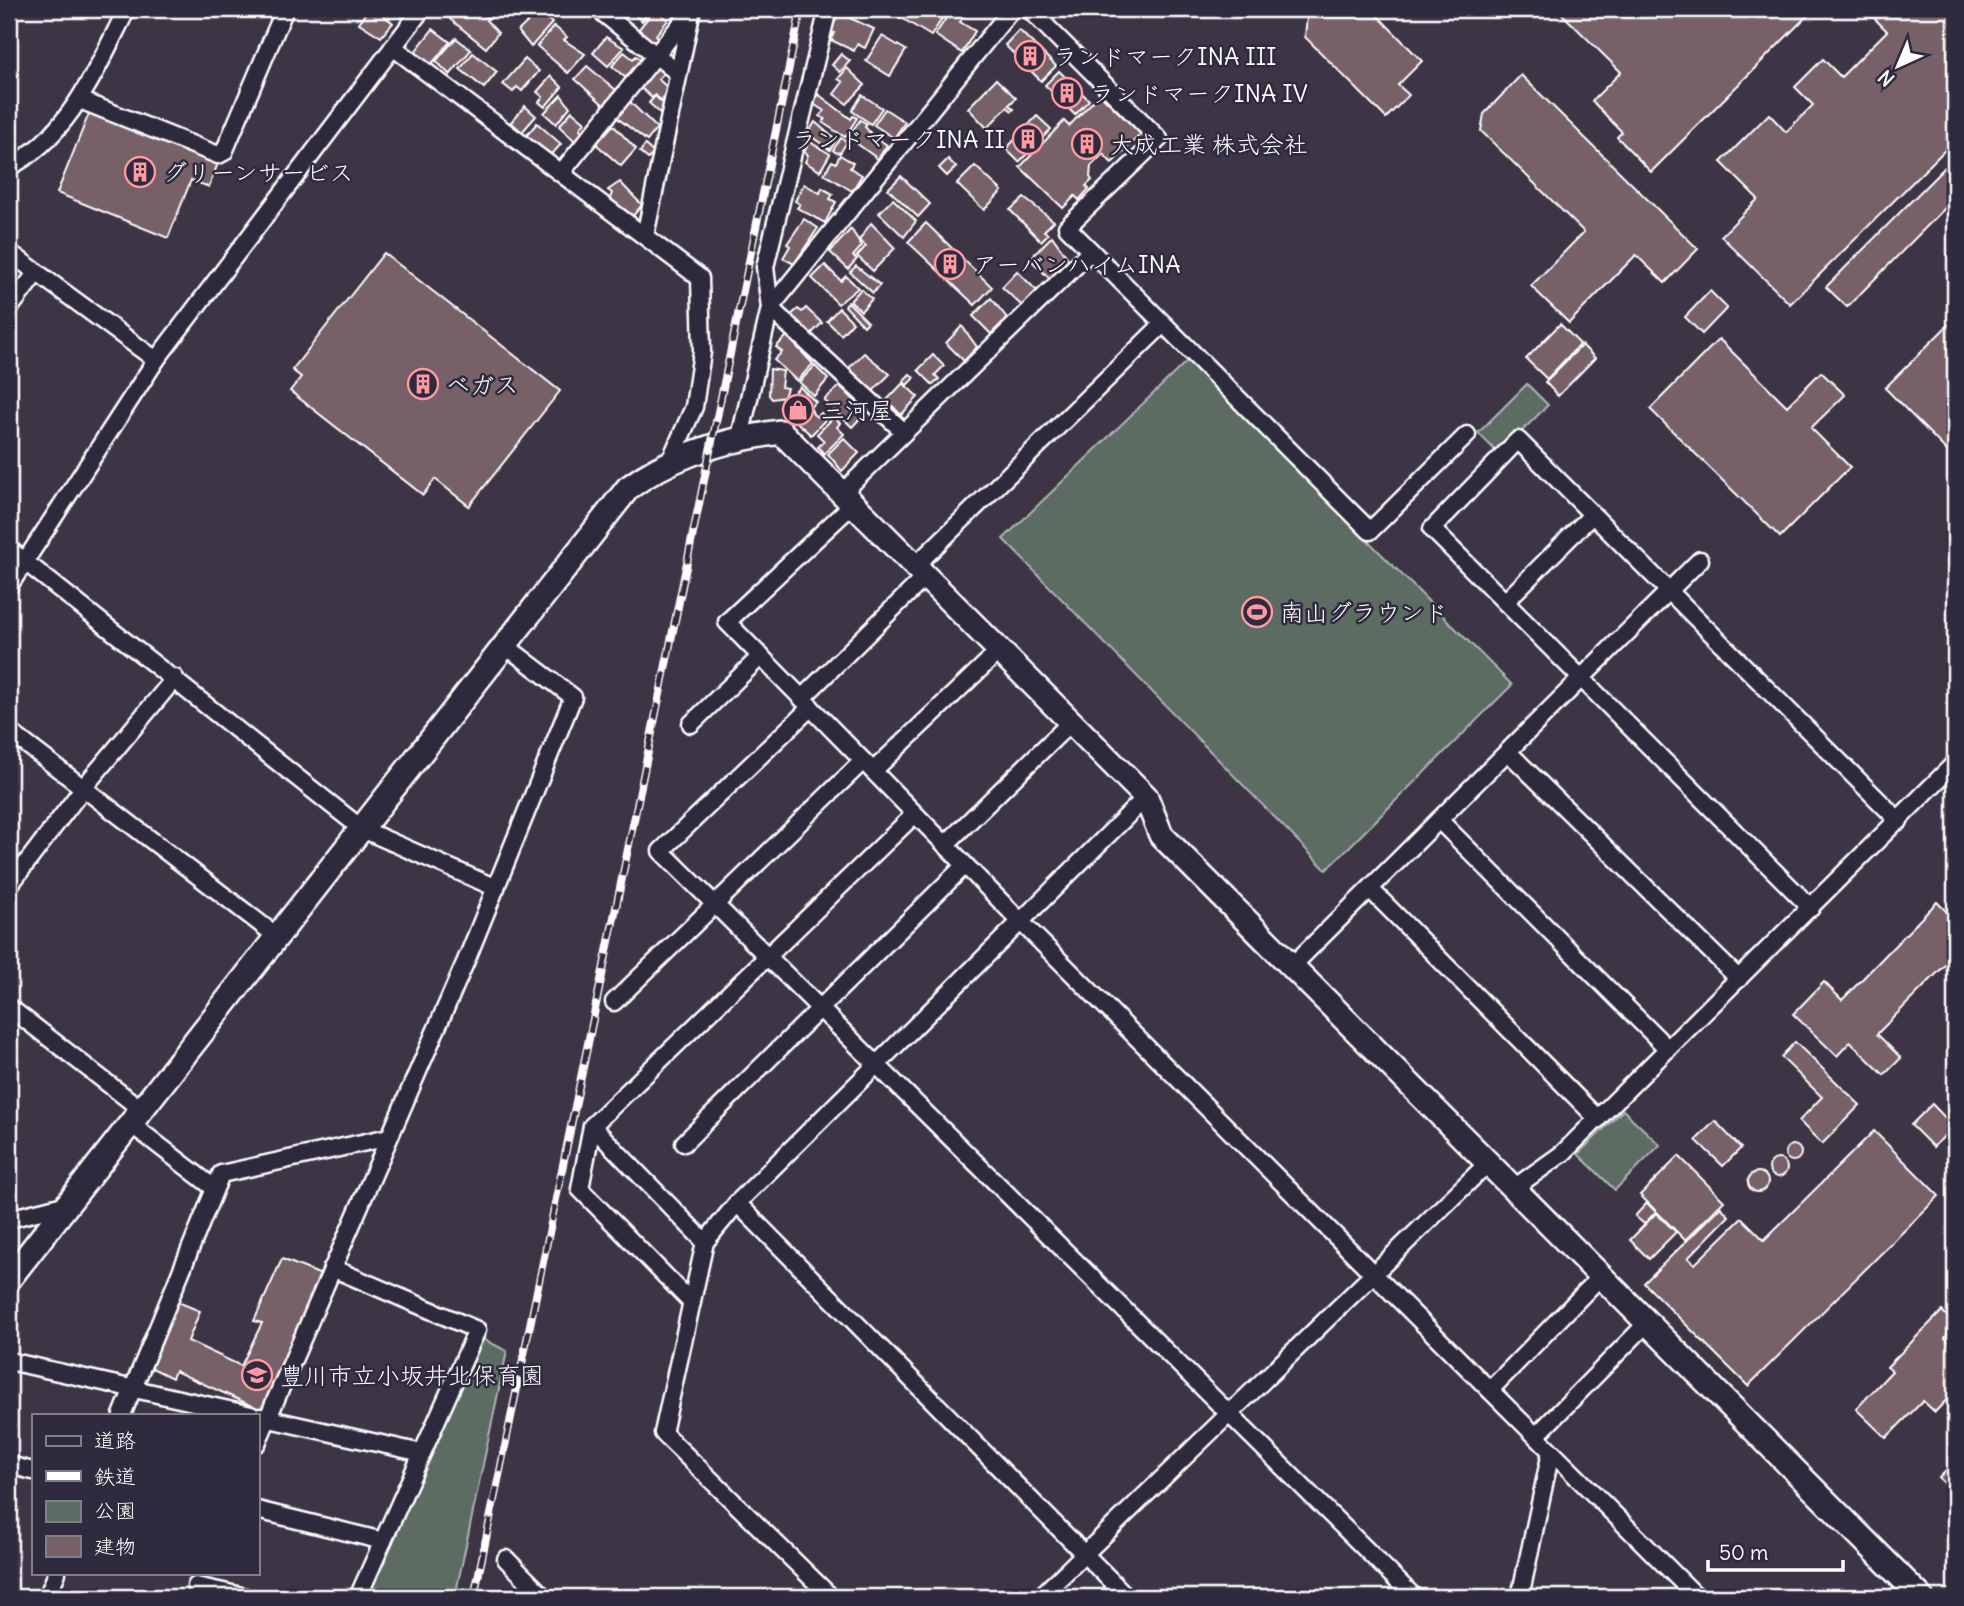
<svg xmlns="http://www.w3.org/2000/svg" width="1964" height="1606" font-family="Delius,'Klee One',sans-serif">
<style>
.green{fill:#5b6c64;stroke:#adb6b2;stroke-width:2}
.building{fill:#776068;stroke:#fff;stroke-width:2}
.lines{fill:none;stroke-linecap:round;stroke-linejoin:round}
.street-casing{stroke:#fff;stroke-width:21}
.secondary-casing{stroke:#fff;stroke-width:28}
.street{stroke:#2f2a3d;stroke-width:16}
.secondary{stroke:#2f2a3d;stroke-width:23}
.rail-casing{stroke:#fff;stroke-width:8}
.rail{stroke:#2f2a3d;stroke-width:5;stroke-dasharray:16;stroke-linecap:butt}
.labels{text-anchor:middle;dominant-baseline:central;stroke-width:5;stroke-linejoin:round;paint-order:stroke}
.poi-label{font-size:24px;fill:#fff;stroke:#2f2a3d;text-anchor:start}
</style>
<rect width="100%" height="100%" fill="#3d3546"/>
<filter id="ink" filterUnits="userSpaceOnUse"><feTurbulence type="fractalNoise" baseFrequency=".0143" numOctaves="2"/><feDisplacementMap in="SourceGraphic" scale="14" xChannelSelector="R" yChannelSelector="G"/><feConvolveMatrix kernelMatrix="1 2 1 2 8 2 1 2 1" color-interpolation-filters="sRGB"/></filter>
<g filter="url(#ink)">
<g class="green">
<path d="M1188 360 1512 685 1326 870 1003 539Z"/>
<path d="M1527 384 1548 405 1499 454 1478 433Z"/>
<path d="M1623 1110 1660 1145 1615 1190 1578 1154Z"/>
<path d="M483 1339 507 1351 455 1597H362L476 1343Z"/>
</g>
<g class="building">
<path d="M368 9H375L393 23 381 37 359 23Z"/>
<path d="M391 9H406L401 16Z"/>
<path d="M459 9H477L488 18 486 20 498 33 486 48 450 19Z"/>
<path d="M628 9H652L642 21Z"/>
<path d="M655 9 668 20 656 35 659 38 655 43 638 30Z"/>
<path d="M887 9H929L943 17 931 36Z"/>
<path d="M952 9 959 11 958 13 964 17 960 22 975 31 962 53 935 35Z"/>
<path d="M1315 9H1371L1422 61 1398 85 1409 95 1386 118 1305 37 1307 16Z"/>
<path d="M1557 9H1814L1651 172 1617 137 1622 132 1592 101 1621 72Z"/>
<path d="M1875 9H1955V140L1790 304 1721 236 1758 199 1721 162 1769 114 1786 132 1813 105 1795 87 1823 59 1841 77 1887 31 1870 14Z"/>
<path d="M539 11 552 23 531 47 518 31Z"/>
<path d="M839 13 874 29 865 48 857 44 854 51 831 40 834 33 830 32Z"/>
<path d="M554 26 567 37 564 40 585 54 568 73 537 46Z"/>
<path d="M433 29 450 42 430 66 414 53Z"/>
<path d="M1019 30 1056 66 1041 81 1005 45Z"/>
<path d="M882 36 906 50 890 76 866 61Z"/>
<path d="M606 37 624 48 608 66 593 53Z"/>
<path d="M456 38 471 50 450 75 436 61Z"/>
<path d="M624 52 633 59 636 56 643 61 627 79 612 66Z"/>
<path d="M473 53 497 72 484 88 460 69Z"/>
<path d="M841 54 850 61 840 72 832 65Z"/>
<path d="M525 59 539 71 522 91 517 87 513 92 503 84Z"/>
<path d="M656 65 664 73 658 79 667 87 662 101 655 95 652 98 641 88Z"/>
<path d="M587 66 616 90 613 93 616 96 606 107 575 79Z"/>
<path d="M847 68 865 85 847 104 834 94 843 82 838 79Z"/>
<path d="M1059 71 1089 100 1075 115 1045 85Z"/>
<path d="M1521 75 1698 249 1665 283 1636 255 1569 323 1531 286 1584 232 1481 131 1484 114Z"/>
<path d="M551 76 562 87 545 107 539 102 543 97 537 92Z"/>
<path d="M996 79 1016 98 1009 105 1014 109 1012 111 1007 107 987 128 968 108Z"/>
<path d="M818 94 851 119 853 116 857 118 845 137 823 123 825 119 820 116 824 111 812 103Z"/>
<path d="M1100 94 1141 134 1112 163 1103 154 1091 166 1090 177 1092 180 1086 186 1089 189 1079 200 1075 196 1063 208 1020 167 1064 121 1069 126Z"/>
<path d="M561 95 570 107 556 124 544 113Z"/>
<path d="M862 95 882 108 871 124 852 111Z"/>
<path d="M655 96 666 106 660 113 649 103Z"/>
<path d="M628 100 657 128 647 141 615 116Z"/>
<path d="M525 106 536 116 522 132 511 122Z"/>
<path d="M885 109 905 122 894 138 874 125Z"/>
<path d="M90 111 218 163 209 187 191 180 168 238 57 193Z"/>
<path d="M572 111 585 122 580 129 584 132 576 142 559 126Z"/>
<path d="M1037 116 1051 129 1019 162 1006 149Z"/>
<path d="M860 120 867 124 865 127 872 135 887 145 878 159 848 137Z"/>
<path d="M815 122 836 140 830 150 808 134Z"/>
<path d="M537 123 561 144 554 152 548 155 526 136Z"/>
<path d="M613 125 636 149 621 166 596 144Z"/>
<path d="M841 138 847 142 840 153 835 152 833 150Z"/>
<path d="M810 142 830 154 820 171 805 162 808 155 804 152Z"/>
<path d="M645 145 654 153 648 159 640 152Z"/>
<path d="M840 155 853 163 850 168 862 175 852 191 824 174 832 161 836 163Z"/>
<path d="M1955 157V198L1847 307 1826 287Z"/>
<path d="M948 159 956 167 947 176 939 168Z"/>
<path d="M975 166 1002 191 984 210 957 184Z"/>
<path d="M901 176 930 204 918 217 888 189Z"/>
<path d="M620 182 642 205 633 216 610 199 612 193 608 190Z"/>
<path d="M804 184 820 193 822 188 833 194 830 199 836 202 825 223 797 208 800 204 795 201Z"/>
<path d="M1024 198 1054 221 1044 231 1048 234 1041 241 1010 210Z"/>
<path d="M893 199 916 221 904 237 879 213Z"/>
<path d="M804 219 818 228 794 264 783 258 790 246 787 244Z"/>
<path d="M871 223 895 248 873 271 857 256 866 246 859 240Z"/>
<path d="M926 223 992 287 975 305 908 242Z"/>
<path d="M851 229 862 246 853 256 857 259 848 269 830 252Z"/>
<path d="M1052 236 1069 260 1050 279 1030 259Z"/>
<path d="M384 253 560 391 469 506 435 479 423 495 290 391 301 377 292 370Z"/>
<path d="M825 265 841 281 846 276 858 288 838 304 812 278Z"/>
<path d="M856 266 880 285 873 293 850 272Z"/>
<path d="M1017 271 1037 291 1022 306 1002 287Z"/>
<path d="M861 289 872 299 861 311 850 301Z"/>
<path d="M1710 291 1727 308 1702 334 1685 317Z"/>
<path d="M991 298 1007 318 991 334 973 316Z"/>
<path d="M848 302 868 322 864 326 845 306Z"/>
<path d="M806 308 822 323 810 335 790 316 798 309 802 312Z"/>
<path d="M839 308 853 322 841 335 827 321Z"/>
<path d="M1955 318V450L1951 455 1885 388Z"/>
<path d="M1560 324 1580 344 1547 379 1526 359Z"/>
<path d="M962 326 977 347 964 361 946 343Z"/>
<path d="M787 336 813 364 797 381 774 360 782 352 776 347Z"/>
<path d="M1719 339 1787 406 1821 372 1845 395 1811 428 1850 467 1780 537 1650 409Z"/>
<path d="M1582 345 1595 358 1558 396 1545 382Z"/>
<path d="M864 353 890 374 872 392 847 370Z"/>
<path d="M933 355 944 366 935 375 939 379 933 385 918 370Z"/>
<path d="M815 366 828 379 814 396 799 382Z"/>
<path d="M770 369 783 371 781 387 787 388 784 397 772 399 769 395Z"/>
<path d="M910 374 914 378 907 385 903 381Z"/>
<path d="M903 383 918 397 901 415 887 400Z"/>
<path d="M840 386 866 412 852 427 824 400Z"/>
<path d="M800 387 816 402 810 407 813 414 817 417 821 413 826 419 811 435 780 407Z"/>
<path d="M834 417 840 423 837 427 844 434 824 454 818 447 824 441 817 434Z"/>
<path d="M844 438 859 453 842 471 828 454Z"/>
<path d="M1937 902 1949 914 1955 908V955L1877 1034 1901 1058 1884 1075 1850 1042 1837 1056 1793 1014 1824 982 1842 1000Z"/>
<path d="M1795 1042 1860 1105 1822 1144 1799 1121 1822 1097 1781 1057Z"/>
<path d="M1932 1104 1954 1127 1933 1147 1911 1125Z"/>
<path d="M1715 1121 1741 1148 1723 1166 1696 1140Z"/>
<path d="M1874 1131 1939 1196 1748 1386 1644 1283 1721 1207 1729 1216 1688 1258 1695 1264 1742 1218 1764 1240Z"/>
<circle cx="1793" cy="1153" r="8"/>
<path d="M1679 1156 1724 1201 1685 1240 1640 1195Z"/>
<circle cx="1778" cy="1168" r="9"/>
<circle cx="1758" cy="1182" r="10"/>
<path d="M1647 1203 1656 1212 1644 1224 1635 1216Z"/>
<path d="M1656 1213 1676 1232 1649 1259 1630 1240Z"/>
<path d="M282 1259 324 1276 266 1412 175 1371 172 1378 150 1367 178 1302 200 1311 188 1341 241 1366 262 1323 254 1321Z"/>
<path d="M1942 1311 1955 1324 1945 1338 1955 1348V1391L1935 1412 1923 1401 1886 1438 1856 1409 1892 1371 1887 1367Z"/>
<path d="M1955 1462V1493L1939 1478Z"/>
</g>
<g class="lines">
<g class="street-casing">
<g id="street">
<path d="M598 9 678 73"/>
<path d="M1029 9 1159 139 1067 227 1370 531 1467 435"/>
<path d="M393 47 700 278 702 352 694 407 669 463"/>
<path d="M80 100 218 155 224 152 285 9"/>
<path d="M9 167C70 136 97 67 127 9"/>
<path d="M561 173 689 14"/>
<path d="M645 236 692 9"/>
<path d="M9 252 156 360"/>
<path d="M770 308 1012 9"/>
<path d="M770 308 903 431"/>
<path d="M9 309 37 272"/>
<path d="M740 437 770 308 765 267 828 9"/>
<path d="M842 493 1091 251"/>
<path d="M853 504 727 622 1021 922 1697 1597"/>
<path d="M9 549 362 829 496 888"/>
<path d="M915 566 1163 324"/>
<path d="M9 586 156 360 422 9"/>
<path d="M1505 602 1592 515"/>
<path d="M802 698 926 576"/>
<path d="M811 707 661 851 1414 1597"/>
<path d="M691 724 761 656"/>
<path d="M9 731 279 938"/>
<path d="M1508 752 1739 979"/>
<path d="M873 771 1000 650"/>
<path d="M1439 820 1668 1049"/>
<path d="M945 845 1071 722"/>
<path d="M9 886 84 787 175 678"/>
<path d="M1370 889 1598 1119"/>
<path d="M1811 908 1432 529 1518 440 1899 821"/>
<path d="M1292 966 1700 560"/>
<path d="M614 1002 863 761"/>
<path d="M9 1007 142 1110"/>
<path d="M131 1124 214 1188"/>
<path d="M592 1126 705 1242"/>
<path d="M684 1143 965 865"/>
<path d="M1514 1188 1563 1153 1955 763"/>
<path d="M737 1203 1127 1597"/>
<path d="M9 1219 68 1204"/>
<path d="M332 1268 477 1330 358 1597"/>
<path d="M692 1303 580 1189 592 1126 915 814"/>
<path d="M9 1361 251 1415"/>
<path d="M1490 1390 1601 1276"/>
<path d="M122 1415 221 1174 389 1137"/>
<path d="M260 1417 422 1453"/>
<path d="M1536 1436 1647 1323"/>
<path d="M257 1443 468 956 573 697 506 646"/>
<path d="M9 1465 33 1471"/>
<path d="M257 1510 383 1541"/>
<path d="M506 1559 544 1597"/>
<path d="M196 1586 246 1597"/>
<path d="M47 1597 57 1573"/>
<path d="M831 1597 663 1433 705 1242 737 1203 1146 797"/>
<path d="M1040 1597 1488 1163"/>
<path d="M1520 1597 1551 1452"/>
</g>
</g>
<g class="secondary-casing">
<path id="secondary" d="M9 1279 628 488C672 455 727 439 781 432L1146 797 1161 835 1921 1597"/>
</g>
<use href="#street" class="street"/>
<use href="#secondary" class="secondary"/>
<g class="rail-casing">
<path id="rail" d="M474 1597 801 9"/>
</g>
<use href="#rail" class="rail"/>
</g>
</g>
<defs>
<g id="building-ring" transform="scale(1.575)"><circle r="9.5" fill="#2f2a3d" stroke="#ff9aa2" stroke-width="1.5"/><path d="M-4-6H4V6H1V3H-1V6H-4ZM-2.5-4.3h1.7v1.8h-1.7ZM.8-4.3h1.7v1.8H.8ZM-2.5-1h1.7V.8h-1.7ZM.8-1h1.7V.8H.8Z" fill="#ff9aa2"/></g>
<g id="shop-ring" transform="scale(1.575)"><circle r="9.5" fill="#2f2a3d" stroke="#ff9aa2" stroke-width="1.5"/><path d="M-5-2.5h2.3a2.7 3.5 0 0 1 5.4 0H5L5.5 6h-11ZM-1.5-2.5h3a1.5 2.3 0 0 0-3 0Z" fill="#ff9aa2"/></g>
<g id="stadium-ring" transform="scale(1.575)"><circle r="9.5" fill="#2f2a3d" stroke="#ff9aa2" stroke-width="1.5"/><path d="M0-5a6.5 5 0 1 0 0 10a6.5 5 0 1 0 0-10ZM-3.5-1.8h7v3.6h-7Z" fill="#ff9aa2"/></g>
<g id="school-ring" transform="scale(1.575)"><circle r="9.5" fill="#2f2a3d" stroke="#ff9aa2" stroke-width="1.5"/><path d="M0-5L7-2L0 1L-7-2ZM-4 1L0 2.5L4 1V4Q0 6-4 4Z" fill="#ff9aa2"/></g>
</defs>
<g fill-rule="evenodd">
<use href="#building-ring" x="1030" y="56"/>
<use href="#building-ring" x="1067" y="93"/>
<use href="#building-ring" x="1028" y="139"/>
<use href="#building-ring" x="1087" y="144"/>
<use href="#building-ring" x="140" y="172"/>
<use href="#building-ring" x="950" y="264"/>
<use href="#building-ring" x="423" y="384"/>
<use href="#shop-ring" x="798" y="410"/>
<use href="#stadium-ring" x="1257" y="612"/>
<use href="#school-ring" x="257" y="1375"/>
</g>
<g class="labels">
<g class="poi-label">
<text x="1053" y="56">ランドマークINA III</text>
<text x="1090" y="93">ランドマークINA IV</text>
<text x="1005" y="139" text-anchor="end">ランドマークINA II</text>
<text x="1110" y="144">大成工業 株式会社</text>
<text x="163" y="172">グリーンサービス</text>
<text x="973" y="264">アーバンハイムINA</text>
<text x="446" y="384">ベガス</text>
<text x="821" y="410">三河屋</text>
<text x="1280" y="612">南山グラウンド</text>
<text x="280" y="1375">豊川市立小坂井北保育園</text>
</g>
</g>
<rect width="1964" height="1606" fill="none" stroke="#2f2a3d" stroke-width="35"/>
<rect x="18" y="18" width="1929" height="1571" fill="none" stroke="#fff" stroke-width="2.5" filter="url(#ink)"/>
<rect x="32" y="1414" width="228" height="161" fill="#2f2a3d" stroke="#827f8b" stroke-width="2"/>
<rect x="46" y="1436" width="35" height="10" fill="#2f2a3d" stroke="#827f8b" stroke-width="2"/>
<text x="94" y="1448" font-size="21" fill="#ffffff">道路</text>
<rect x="46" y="1471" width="35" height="10" fill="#ffffff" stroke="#827f8b" stroke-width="2"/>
<text x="94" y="1484" font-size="21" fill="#ffffff">鉄道</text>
<rect x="46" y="1501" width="35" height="21" fill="#5b6c64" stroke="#827f8b" stroke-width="2"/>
<text x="94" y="1518" font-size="21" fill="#ffffff">公園</text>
<rect x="46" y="1536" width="35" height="21" fill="#776068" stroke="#827f8b" stroke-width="2"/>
<text x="94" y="1554" font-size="21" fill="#ffffff">建物</text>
<g transform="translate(1898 66) rotate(224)" stroke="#2f2a3d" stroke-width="5" paint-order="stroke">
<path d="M0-5L12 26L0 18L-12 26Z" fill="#ffffff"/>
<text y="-10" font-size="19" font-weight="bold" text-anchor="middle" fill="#ffffff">N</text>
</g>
<path d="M1708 1560v10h135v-10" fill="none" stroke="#ffffff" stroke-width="3.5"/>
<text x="1719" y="1560" font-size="21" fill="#ffffff" stroke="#2f2a3d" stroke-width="5" paint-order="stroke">50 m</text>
</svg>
